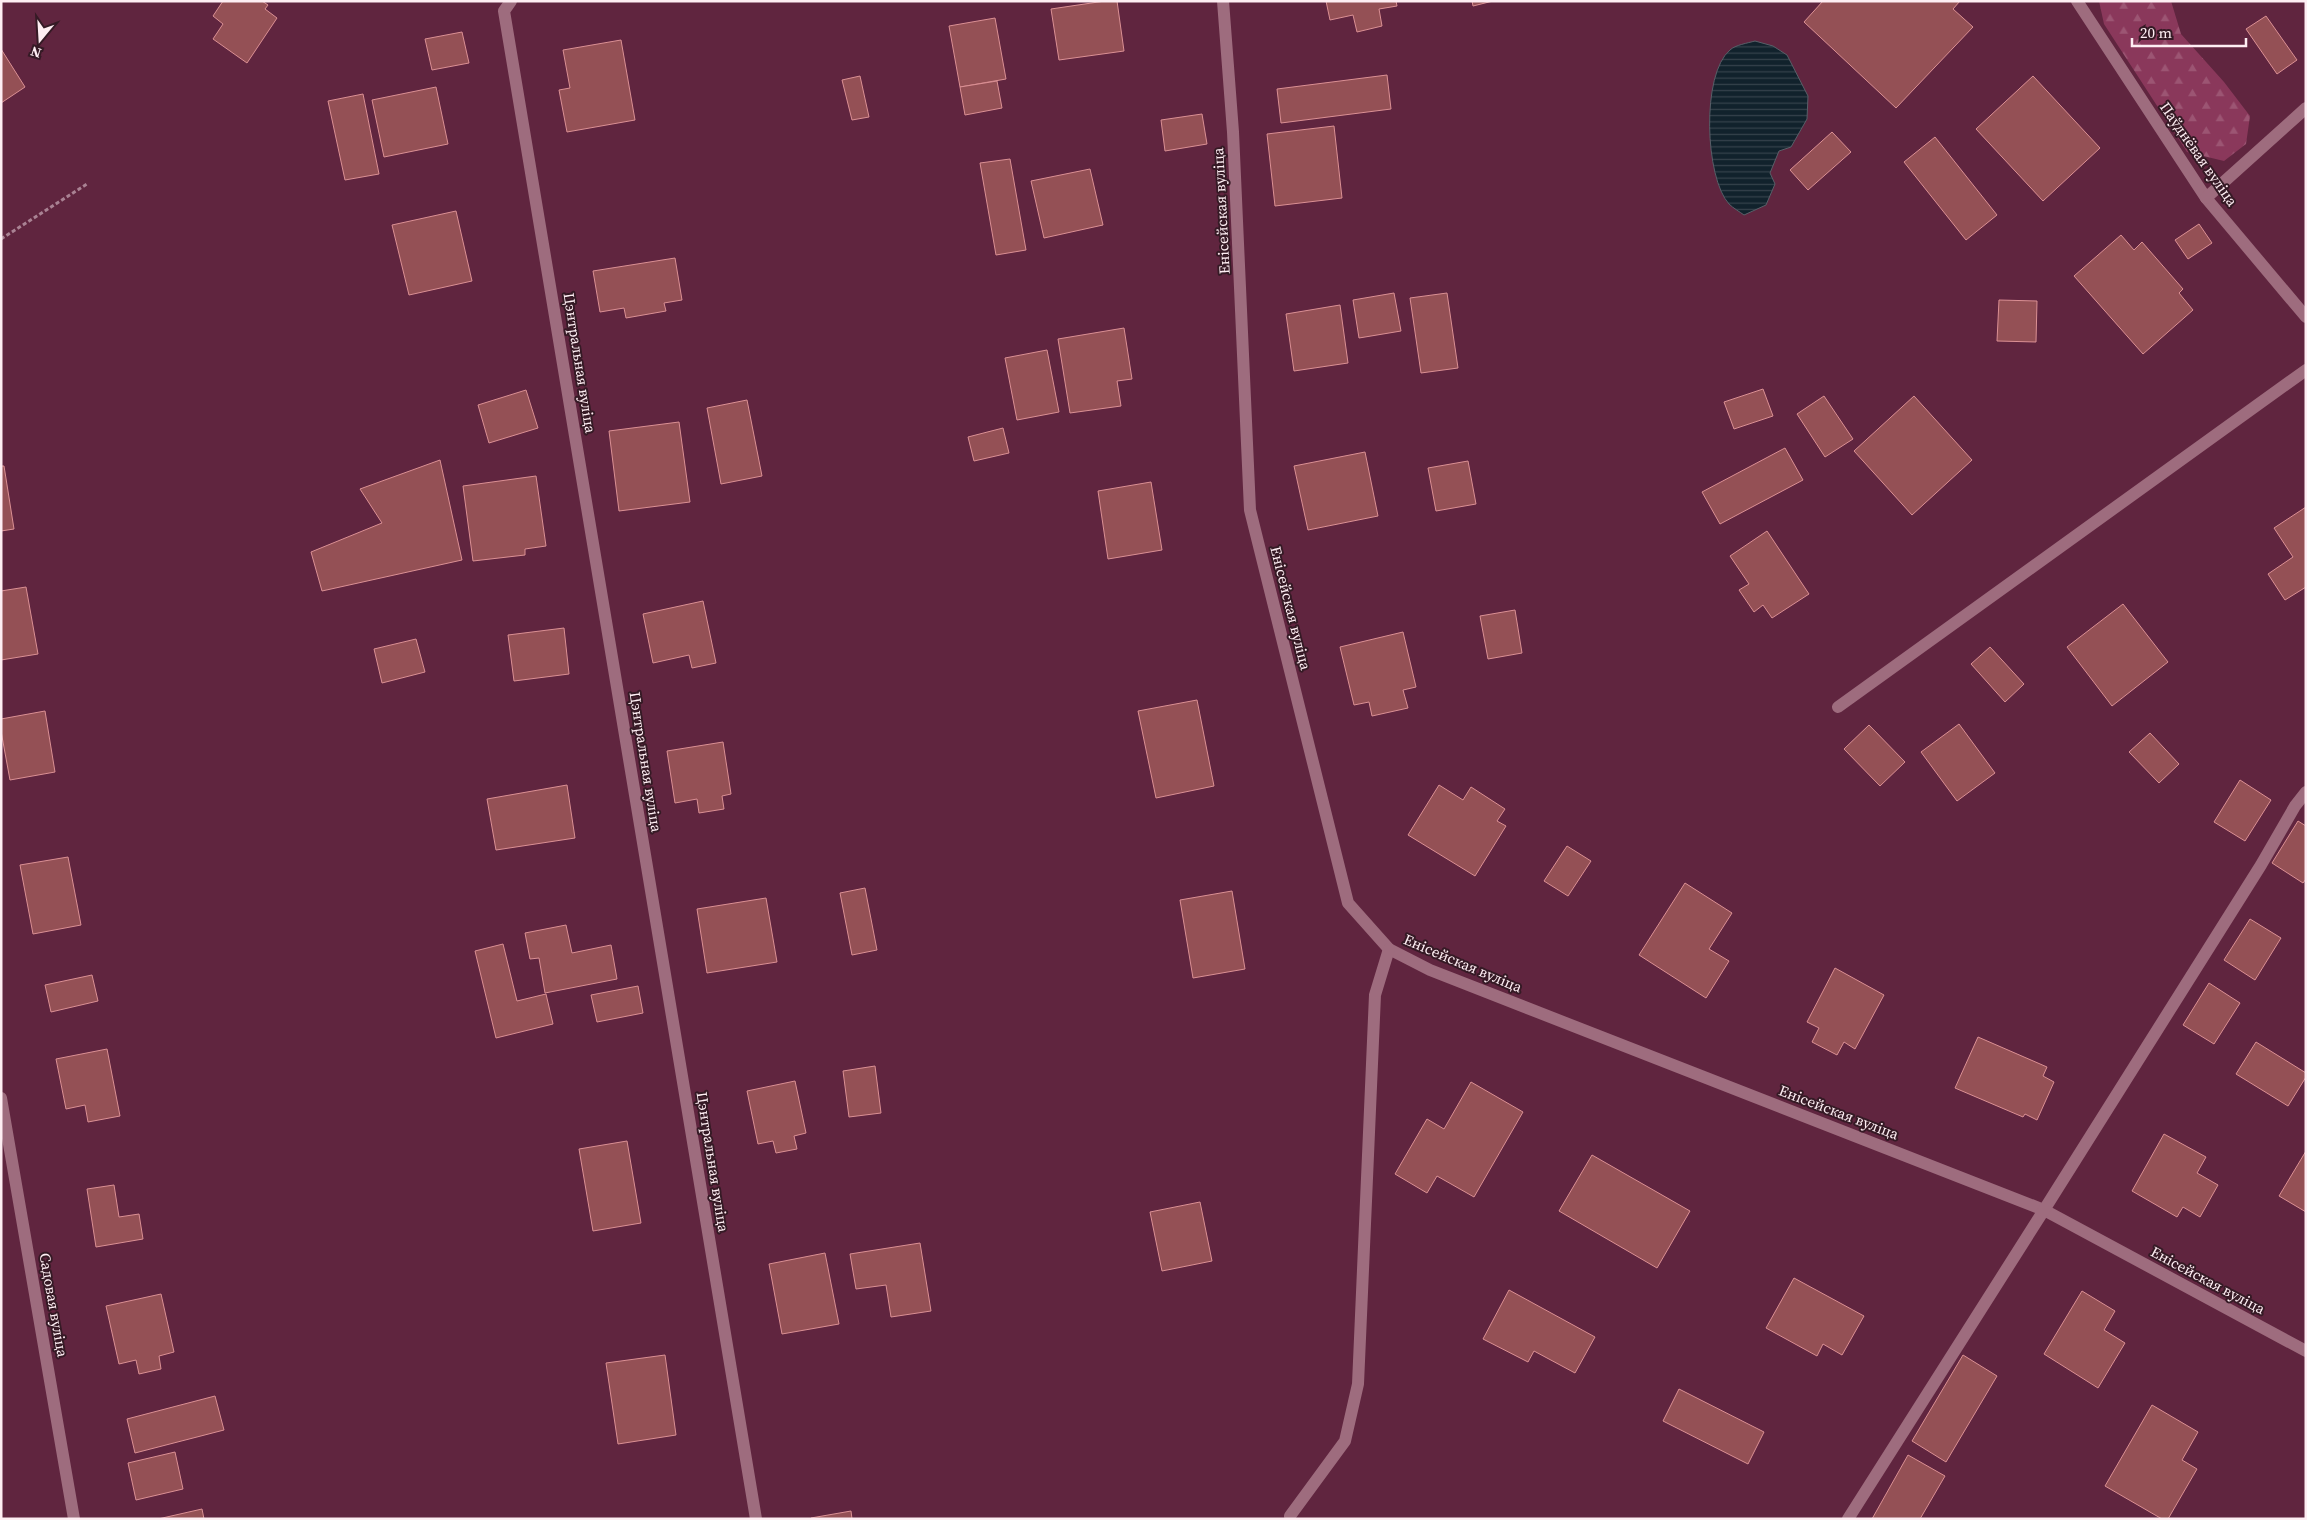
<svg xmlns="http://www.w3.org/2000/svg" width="2307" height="1520" font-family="'Source Serif 4',serif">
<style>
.forest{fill:url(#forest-firs)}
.water{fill:url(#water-rules);stroke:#585f68}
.building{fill:#945055;stroke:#db9094}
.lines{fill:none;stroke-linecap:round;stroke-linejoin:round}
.path{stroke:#a98293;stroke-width:3;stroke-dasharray:4 2.5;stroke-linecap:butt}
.minor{stroke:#9e6c7e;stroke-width:12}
.labels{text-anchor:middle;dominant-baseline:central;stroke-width:4;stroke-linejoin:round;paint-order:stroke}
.street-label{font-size:15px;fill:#feeef3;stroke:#351a25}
</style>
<defs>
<pattern id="forest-firs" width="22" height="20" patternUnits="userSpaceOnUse" patternTransform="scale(1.25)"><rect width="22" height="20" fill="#8a385b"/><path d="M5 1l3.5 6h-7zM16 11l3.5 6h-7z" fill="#9c5573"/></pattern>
<pattern id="water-rules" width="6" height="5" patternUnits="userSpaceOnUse" patternTransform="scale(1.25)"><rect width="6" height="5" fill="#11222c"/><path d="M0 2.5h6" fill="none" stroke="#35424b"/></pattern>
</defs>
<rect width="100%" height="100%" fill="#60253f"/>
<path class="forest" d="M2099 1H2171L2181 34 2224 82 2250 116 2246 144 2224 161 2187 152 2104 24Z"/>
<path class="water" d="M1755 41 1773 46 1787 55 1808 96 1807 119 1791 147 1779 151 1770 173 1775 184 1766 205 1744 215C1740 212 1733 208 1729 204 1705 178 1701 74 1730 50 1735 45 1748 43 1755 41Z"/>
<g class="building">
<path d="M223 1H262L268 5 265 9 277 18 247 63 213 39 223 24 213 16Z"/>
<path d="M1105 1H1117L1124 51 1059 60 1051 9Z"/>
<path d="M1326 1H1396L1397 6 1379 9 1382 26 1357 32 1353 15 1330 20Z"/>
<path d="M1472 1H1493L1473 6Z"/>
<path d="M1823 1H1960L1953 9 1973 27 1896 108 1804 22Z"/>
<path d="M2266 16 2297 60 2277 74 2246 29Z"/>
<path d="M995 18 1006 79 960 87 949 26Z"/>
<path d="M462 32 469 63 432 70 425 39Z"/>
<path d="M621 40 635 120 567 132 559 90 570 88 563 50Z"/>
<path d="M1 49 25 87 1 103Z"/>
<path d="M1387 75 1391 109 1281 123 1277 89Z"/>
<path d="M860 76 869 117 852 120 842 80Z"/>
<path d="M2033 76 2100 148 2043 201 1976 129Z"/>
<path d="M997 81 1002 108 965 115 960 87Z"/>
<path d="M436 87 448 144 384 157 372 100Z"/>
<path d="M363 94 379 174 345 180 328 101Z"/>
<path d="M1202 114 1207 144 1165 151 1161 120Z"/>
<path d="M1334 126 1342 198 1275 206 1267 134Z"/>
<path d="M1832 132 1851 152 1808 190 1790 170Z"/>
<path d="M1935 137 1997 215 1966 240 1904 162Z"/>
<path d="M1010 159 1026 250 996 255 980 163Z"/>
<path d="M1090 169 1103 225 1044 238 1031 181Z"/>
<path d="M456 211 472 281 409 295 392 225Z"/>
<path d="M2199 224 2212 243 2188 259 2175 240Z"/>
<path d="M2121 235 2134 250 2142 242 2183 289 2179 293 2193 310 2143 354 2074 276Z"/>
<path d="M675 258 682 300 664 303 666 311 626 318 624 308 600 312 593 271Z"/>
<path d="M1394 293 1401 331 1359 338 1353 300Z"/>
<path d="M1447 293 1458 368 1421 373 1410 298Z"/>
<path d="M1999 300 2037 301 2036 342 1997 341Z"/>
<path d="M1340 305 1348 363 1294 371 1286 314Z"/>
<path d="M1124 328 1132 379 1117 381 1121 406 1070 413 1058 339Z"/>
<path d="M1047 350 1059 412 1017 420 1005 358Z"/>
<path d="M1763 389 1773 416 1734 429 1724 402Z"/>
<path d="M526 390 538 428 489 443 478 405Z"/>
<path d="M1824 396 1853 439 1825 457 1797 414Z"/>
<path d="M1914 396 1972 460 1912 515 1854 451Z"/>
<path d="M747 400 762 476 721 484 707 408Z"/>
<path d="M679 422 690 502 619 511 609 431Z"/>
<path d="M1003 428 1009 453 974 461 968 437Z"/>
<path d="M1785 448 1803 480 1720 524 1702 492Z"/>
<path d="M1365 452 1378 516 1308 530 1294 466Z"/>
<path d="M440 460 462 560 322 591 311 552 382 523 360 489Z"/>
<path d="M1468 461 1476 504 1436 511 1428 468Z"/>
<path d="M1 466H4L14 529 1 531Z"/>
<path d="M536 476 546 546 525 549V555L473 561 463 486Z"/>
<path d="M1151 482 1162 550 1108 559 1098 491Z"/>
<path d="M2306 507V587L2285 600 2268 574 2293 557 2274 528Z"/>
<path d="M1767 531 1809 594 1772 618 1763 605 1754 612 1739 590 1749 584 1730 556Z"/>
<path d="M26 587 38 654 1 660V591Z"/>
<path d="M703 601 716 663 692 668 689 655 653 663 643 614Z"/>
<path d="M2123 604 2168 662 2112 706 2067 647Z"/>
<path d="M1515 610 1522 653 1488 659 1480 616Z"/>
<path d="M564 628 569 674 514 681 508 635Z"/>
<path d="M1403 632 1416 687 1403 690 1408 708 1372 716 1369 702 1354 705 1340 647Z"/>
<path d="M416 639 425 672 382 683 374 649Z"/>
<path d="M1990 647 2024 684 2005 702 1971 664Z"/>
<path d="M1197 700 1214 786 1156 798 1138 711Z"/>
<path d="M45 711 55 772 10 780 1 731V719Z"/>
<path d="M1959 724 1995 773 1957 801 1921 752Z"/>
<path d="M1869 725 1905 762 1880 786 1844 749Z"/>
<path d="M2150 733 2179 764 2159 783 2129 752Z"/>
<path d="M723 742 731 794 722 796 724 809 699 813 697 799 675 803 667 751Z"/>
<path d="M2240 780 2271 800 2245 841 2214 822Z"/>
<path d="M567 785 575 838 496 850 487 799Z"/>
<path d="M1439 785 1463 800 1471 787 1505 809 1497 821 1506 826 1475 876 1408 835Z"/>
<path d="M2298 821 2306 826V879L2303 883 2272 863Z"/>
<path d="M1567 846 1591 861 1568 896 1544 881Z"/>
<path d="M68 857 81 925 33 934 20 865Z"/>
<path d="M1685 883 1732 913 1709 949 1729 961 1706 998 1639 955Z"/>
<path d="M865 888 877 950 852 955 840 893Z"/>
<path d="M1232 891 1245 969 1193 978 1180 900Z"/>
<path d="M766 898 777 962 707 973 697 909Z"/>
<path d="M2250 919 2281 938 2255 980 2224 960Z"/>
<path d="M566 925 572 953 611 945 617 979 545 993 539 958 530 959 525 933Z"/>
<path d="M503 944 517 1001 546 994 553 1024 496 1038 475 951Z"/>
<path d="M1835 968 1884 995 1855 1049 1844 1042 1837 1055 1812 1042 1819 1028 1807 1022Z"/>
<path d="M92 975 98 1001 51 1012 45 985Z"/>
<path d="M2209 983 2240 1003 2214 1044 2183 1025Z"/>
<path d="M638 986 643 1013 597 1022 591 995Z"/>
<path d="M1978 1037 2047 1067 2043 1076 2054 1082 2037 1120 2025 1114 2023 1117 1955 1088Z"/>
<path d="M2256 1042 2306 1073V1077L2288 1106 2236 1074Z"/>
<path d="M107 1049 120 1116 88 1122 85 1105 66 1109 56 1059Z"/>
<path d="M875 1066 881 1113 849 1117 843 1071Z"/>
<path d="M795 1081 806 1133 794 1136 797 1149 776 1153 773 1141 758 1144 747 1091Z"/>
<path d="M1471 1082 1523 1112 1474 1197 1437 1176 1427 1193 1395 1174 1427 1119 1444 1129Z"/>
<path d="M2164 1134 2206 1157 2197 1173 2218 1185 2200 1217 2183 1207 2177 1217 2132 1191Z"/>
<path d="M627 1141 641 1223 593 1231 579 1149Z"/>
<path d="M2306 1151V1212L2279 1196Z"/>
<path d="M1592 1155 1690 1211 1657 1268 1559 1211Z"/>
<path d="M114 1185 119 1217 139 1214 143 1239 96 1247 87 1189Z"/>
<path d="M1200 1202 1212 1261 1162 1271 1150 1212Z"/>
<path d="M920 1243 931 1311 891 1317 886 1285 856 1289 850 1254Z"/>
<path d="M825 1253 839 1324 782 1334 769 1264Z"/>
<path d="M1794 1278 1864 1316 1842 1355 1823 1344 1817 1356 1766 1328Z"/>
<path d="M1509 1290 1595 1337 1575 1373 1534 1351 1528 1362 1483 1339Z"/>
<path d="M2082 1291 2115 1311 2104 1330 2125 1343 2098 1388 2044 1354Z"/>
<path d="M161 1294 174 1352 159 1356 161 1369 139 1374 136 1360 119 1364 106 1306Z"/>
<path d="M665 1355 676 1435 618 1444 606 1363Z"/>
<path d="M1963 1355 1997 1376 1946 1462 1912 1441Z"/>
<path d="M1679 1389 1764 1432 1748 1464 1663 1421Z"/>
<path d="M215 1396 224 1430 135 1453 127 1419Z"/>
<path d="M2152 1405 2198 1432 2182 1460 2197 1469 2168 1519H2162L2105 1486Z"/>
<path d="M175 1452 183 1489 136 1500 128 1463Z"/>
<path d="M1908 1455 1945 1476 1920 1519H1872Z"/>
<path d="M202 1509 204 1519H158Z"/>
<path d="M851 1511 852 1519H812L811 1518Z"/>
</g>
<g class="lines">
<path class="path" d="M1 239 87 184"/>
<g class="minor">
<path d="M511 1 504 11 756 1519"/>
<path d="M1223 1 1233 132 1250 510 1348 903 1389 949 1430 970 2044 1210 2306 1351"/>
<path d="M2077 1 2206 198 2306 317"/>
<path d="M2206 198 2306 108"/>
<path d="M1838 707 2306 370"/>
<path d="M1 1098 74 1519"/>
<path d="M1290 1516 1345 1441 1358 1384 1375 995 1389 949"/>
<path d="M1848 1519 2044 1210 2261 865 2295 806 2306 792"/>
</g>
</g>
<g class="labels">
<g class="street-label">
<text transform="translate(2199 154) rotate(55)">Паўднёвая вуліца</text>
<text transform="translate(1221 211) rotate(-93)">Енісейская вуліца</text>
<text transform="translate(580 363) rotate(81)">Цэнтральная вуліца</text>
<text transform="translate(1291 608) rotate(76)">Енісейская вуліца</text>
<text transform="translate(646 762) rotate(81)">Цэнтральная вуліца</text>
<text transform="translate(1463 963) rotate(23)">Енісейская вуліца</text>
<text transform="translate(1839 1112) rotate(21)">Енісейская вуліца</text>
<text transform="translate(713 1162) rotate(81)">Цэнтральная вуліца</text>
<text transform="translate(2208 1280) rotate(28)">Енісейская вуліца</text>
<text transform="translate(54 1305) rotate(80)">Садовая вуліца</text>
</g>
</g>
<rect width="2307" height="1520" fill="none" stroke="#feeef3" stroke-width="5"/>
<g transform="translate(40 40) rotate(198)" stroke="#351a25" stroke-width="4" paint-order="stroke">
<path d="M0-4L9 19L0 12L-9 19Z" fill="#feeef3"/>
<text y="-8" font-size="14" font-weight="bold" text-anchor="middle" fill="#feeef3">N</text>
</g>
<path d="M2132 38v8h114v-8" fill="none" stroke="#feeef3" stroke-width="2.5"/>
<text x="2140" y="38" font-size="15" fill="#feeef3" stroke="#351a25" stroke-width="4" paint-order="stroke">20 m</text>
</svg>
